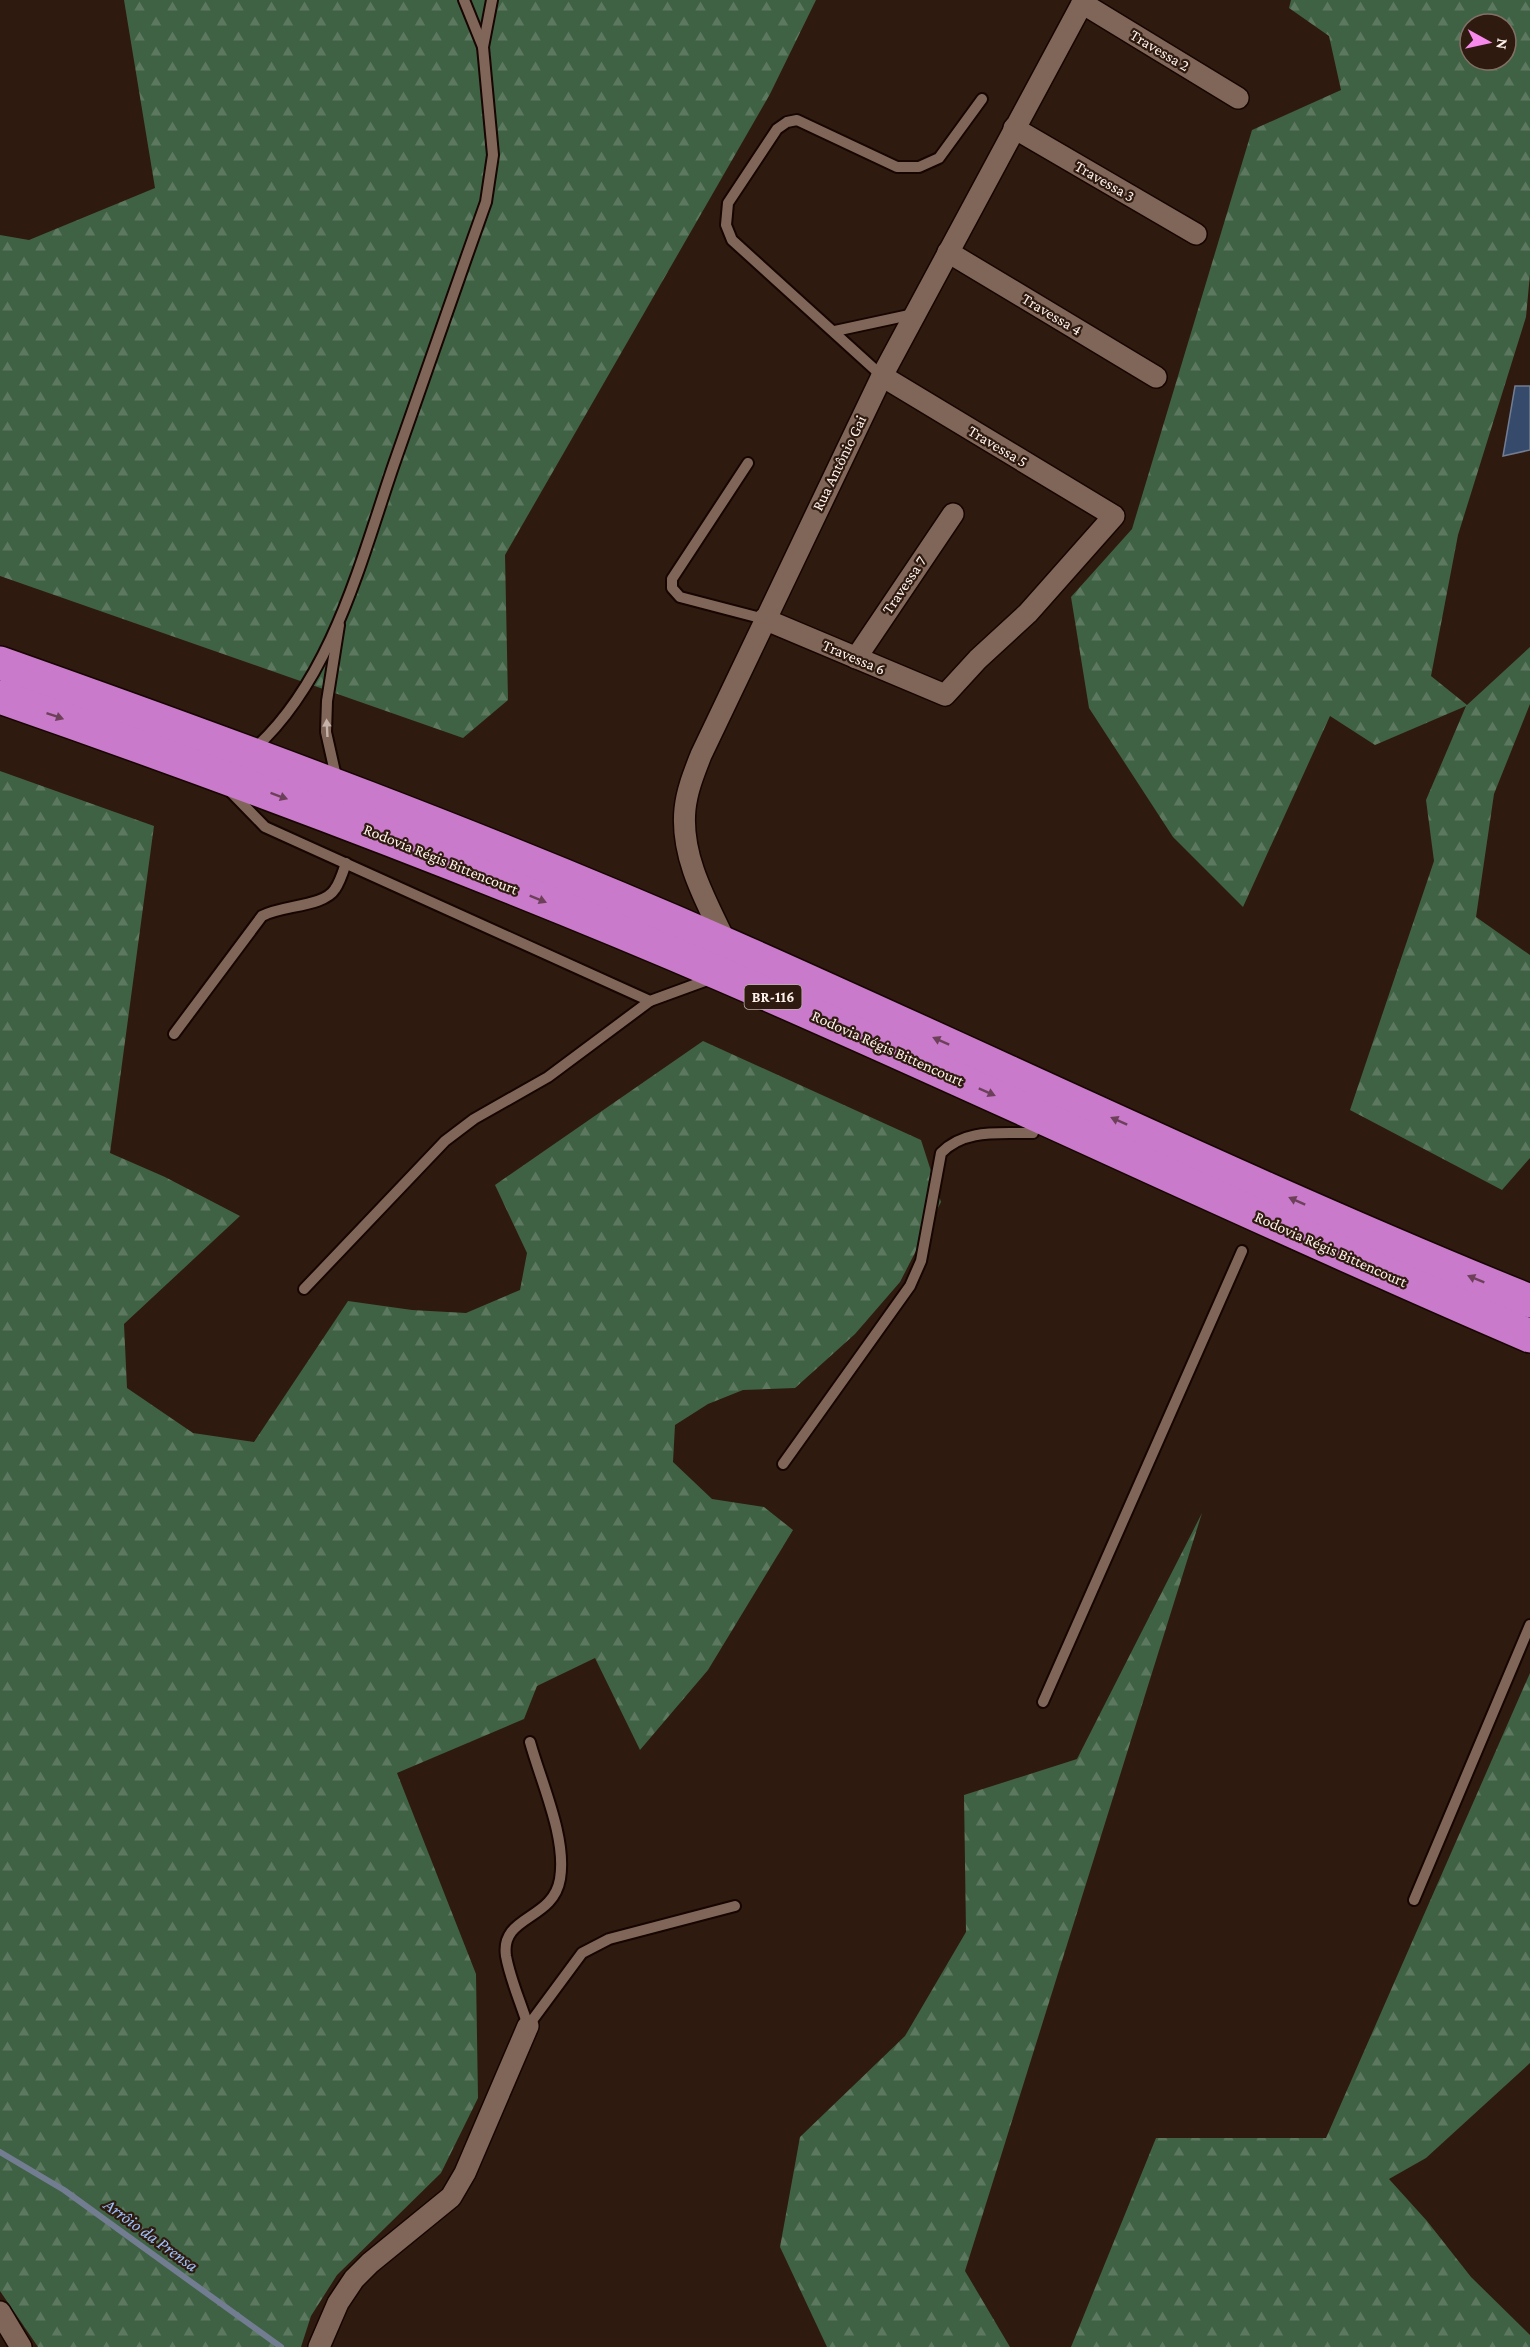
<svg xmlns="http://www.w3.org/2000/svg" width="1530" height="2347" font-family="'Crimson Pro',serif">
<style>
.forest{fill:url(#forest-firs);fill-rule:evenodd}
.water{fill:#364b6c;stroke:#727d92;stroke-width:1.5}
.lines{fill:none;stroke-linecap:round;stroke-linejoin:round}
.stream{stroke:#727d92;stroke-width:6}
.lane-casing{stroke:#160500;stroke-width:14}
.street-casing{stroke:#160500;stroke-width:24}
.highway-casing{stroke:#160500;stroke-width:36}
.lane{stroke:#806659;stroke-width:10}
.street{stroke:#806659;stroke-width:21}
.highway{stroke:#c97acb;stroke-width:33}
.oneway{fill:#6d405a}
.oneway2{fill:#c5b3aa}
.labels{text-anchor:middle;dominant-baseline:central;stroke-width:4.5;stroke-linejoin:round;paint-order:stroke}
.shield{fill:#2f1a0f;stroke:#c0b1aa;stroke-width:1.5}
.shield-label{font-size:15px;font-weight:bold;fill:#fef2ec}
.street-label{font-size:16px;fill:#fef2ec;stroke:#2f1a0f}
.water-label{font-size:18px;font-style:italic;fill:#9bc0fa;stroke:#2f1a0f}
</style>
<defs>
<pattern id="forest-firs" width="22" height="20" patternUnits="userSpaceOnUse" patternTransform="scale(1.5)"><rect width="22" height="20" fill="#3f6144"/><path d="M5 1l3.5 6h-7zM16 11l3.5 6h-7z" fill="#5c785f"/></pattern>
</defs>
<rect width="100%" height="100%" fill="#2f1a0f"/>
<g class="forest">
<path d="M124 0H816L770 94 505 555 508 700 463 738 0 576V235L29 240 155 188Z"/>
<path d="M1291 0H1530V274L1526 317 1458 535 1431 676 1467 705 1530 647V704L1494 794 1476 917 1530 955V1158L1502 1190 1350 1110 1434 861 1426 800 1466 706 1375 745 1330 716 1243 907 1173 837 1089 708 1071 597 1132 529 1252 130 1341 90 1329 36 1289 8ZM1470 24H1506V60H1470Z"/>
<path d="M0 771 154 826 110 1153 165 1177 240 1216 124 1324 127 1388 193 1433 254 1442 348 1301 412 1310 466 1313 520 1290 527 1253 495 1185 703 1041 921 1140 941 1202 900 1282 855 1334 795 1388 743 1390 708 1404 675 1425 673 1462 712 1499 764 1507 793 1530 708 1670 640 1750 595 1658 537 1686 524 1719 397 1773 476 1974 478 2098 441 2173 337 2275 311 2316 301 2347H38L0 2291Z"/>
<path d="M1202 1513 965 2271 1010 2347H827L780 2247 800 2137 905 2036 966 1932 964 1795 1077 1759Z"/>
<path d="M1530 1673V2063L1426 2158 1389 2179 1427 2221 1471 2277 1530 2335V2347H1071L1156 2138H1326Z"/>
</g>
<path class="water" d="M1515 386H1530V450L1503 456Z"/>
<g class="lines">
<path class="stream" d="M0 2152 64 2190 281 2347"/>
<g class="lane-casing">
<g id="lane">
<path d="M464 0 483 47"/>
<path d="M835 331 914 314"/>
<path d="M882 376 732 240 726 225 728 203 777 129 787 122 797 120 897 167H919L939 158 982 99"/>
<path d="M748 463 672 579V588L680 597 764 619"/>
<path d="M254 749C332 679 361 560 394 464 425 376 455 289 486 202L493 155 483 47 492 0"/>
<path d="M337 781 326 732 327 701 339 625"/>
<path d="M230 791 265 827 650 1001 713 978"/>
<path d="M174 1034 262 916C282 905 324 907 335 889 340 882 343 872 346 863"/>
<path d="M304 1289 445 1141 474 1119 548 1077 650 1001"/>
<path d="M783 1464 910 1286 921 1261 941 1153C965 1128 1000 1134 1033 1133"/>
<path d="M1043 1702 1242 1251"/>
<path d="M1414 1900 1530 1625"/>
<path d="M528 2026C521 2003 510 1979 506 1956 500 1915 553 1921 560 1879 567 1838 541 1782 530 1742"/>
<path d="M528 2026 582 1953 609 1939 735 1906"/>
</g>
</g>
<g class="street-casing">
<g id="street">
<path d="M1082 3 1238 98"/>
<path d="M1014 128 1196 234"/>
<path d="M948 252 1156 377"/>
<path d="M764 619 945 695 978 659 1028 613 1114 516 882 376"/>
<path d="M856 658 953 514"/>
<path d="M727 945C707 903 680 857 685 809 687 790 694 773 701 755L882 376 1084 0"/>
<path d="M0 2312 21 2347"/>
<path d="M319 2347 338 2303 354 2279 370 2263 451 2197 465 2173 528 2026"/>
</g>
</g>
<g class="highway-casing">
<g id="highway">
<path d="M0 663C246 750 491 841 730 946 997 1064 1260 1192 1530 1301"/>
<path d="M0 697C244 782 486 873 723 975 994 1092 1259 1220 1530 1336"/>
</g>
</g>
<use href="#lane" class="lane"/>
<use href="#street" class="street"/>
<use href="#highway" class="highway"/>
</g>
<defs><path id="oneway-solid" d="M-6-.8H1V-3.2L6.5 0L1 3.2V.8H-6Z" transform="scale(1.5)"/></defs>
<g class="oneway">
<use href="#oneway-solid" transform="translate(55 716) rotate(19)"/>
<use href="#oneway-solid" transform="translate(279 796) rotate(20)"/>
<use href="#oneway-solid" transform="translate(538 899) rotate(22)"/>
<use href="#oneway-solid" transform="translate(941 1041) rotate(-156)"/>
<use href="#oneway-solid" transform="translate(987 1092) rotate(24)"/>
<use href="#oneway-solid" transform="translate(1119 1121) rotate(-156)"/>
<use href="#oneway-solid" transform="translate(1297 1201) rotate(-156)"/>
<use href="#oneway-solid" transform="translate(1476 1279) rotate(-158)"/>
</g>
<use class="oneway2" href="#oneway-solid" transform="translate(327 728) rotate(-93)"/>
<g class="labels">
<rect class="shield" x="744.5" y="985" width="57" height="24" rx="4.5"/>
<g class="shield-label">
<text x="773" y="997">BR-116</text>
</g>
<g class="street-label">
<text transform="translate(1160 50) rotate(31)">Travessa 2</text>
<text transform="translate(1105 181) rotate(30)">Travessa 3</text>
<text transform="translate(1052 314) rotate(31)">Travessa 4</text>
<text transform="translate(998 446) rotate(31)">Travessa 5</text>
<text transform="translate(839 463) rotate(-64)">Rua Antônio Gai</text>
<text transform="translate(904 585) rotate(-56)">Travessa 7</text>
<text transform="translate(854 657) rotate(23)">Travessa 6</text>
<text transform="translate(441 859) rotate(22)">Rodovia Régis Bittencourt</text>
<text transform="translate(888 1048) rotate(24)">Rodovia Régis Bittencourt</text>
<text transform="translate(1331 1249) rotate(24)">Rodovia Régis Bittencourt</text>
</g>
<g class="water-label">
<text transform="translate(151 2235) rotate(36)">Arrôio da Prensa</text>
</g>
</g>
<g transform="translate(1488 42) rotate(98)"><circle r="28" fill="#2f1a0f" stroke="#827067" stroke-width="1.5"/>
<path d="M0-4.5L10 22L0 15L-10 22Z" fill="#f788ec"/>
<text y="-9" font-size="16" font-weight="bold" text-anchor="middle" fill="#fef2ec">N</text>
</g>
</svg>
